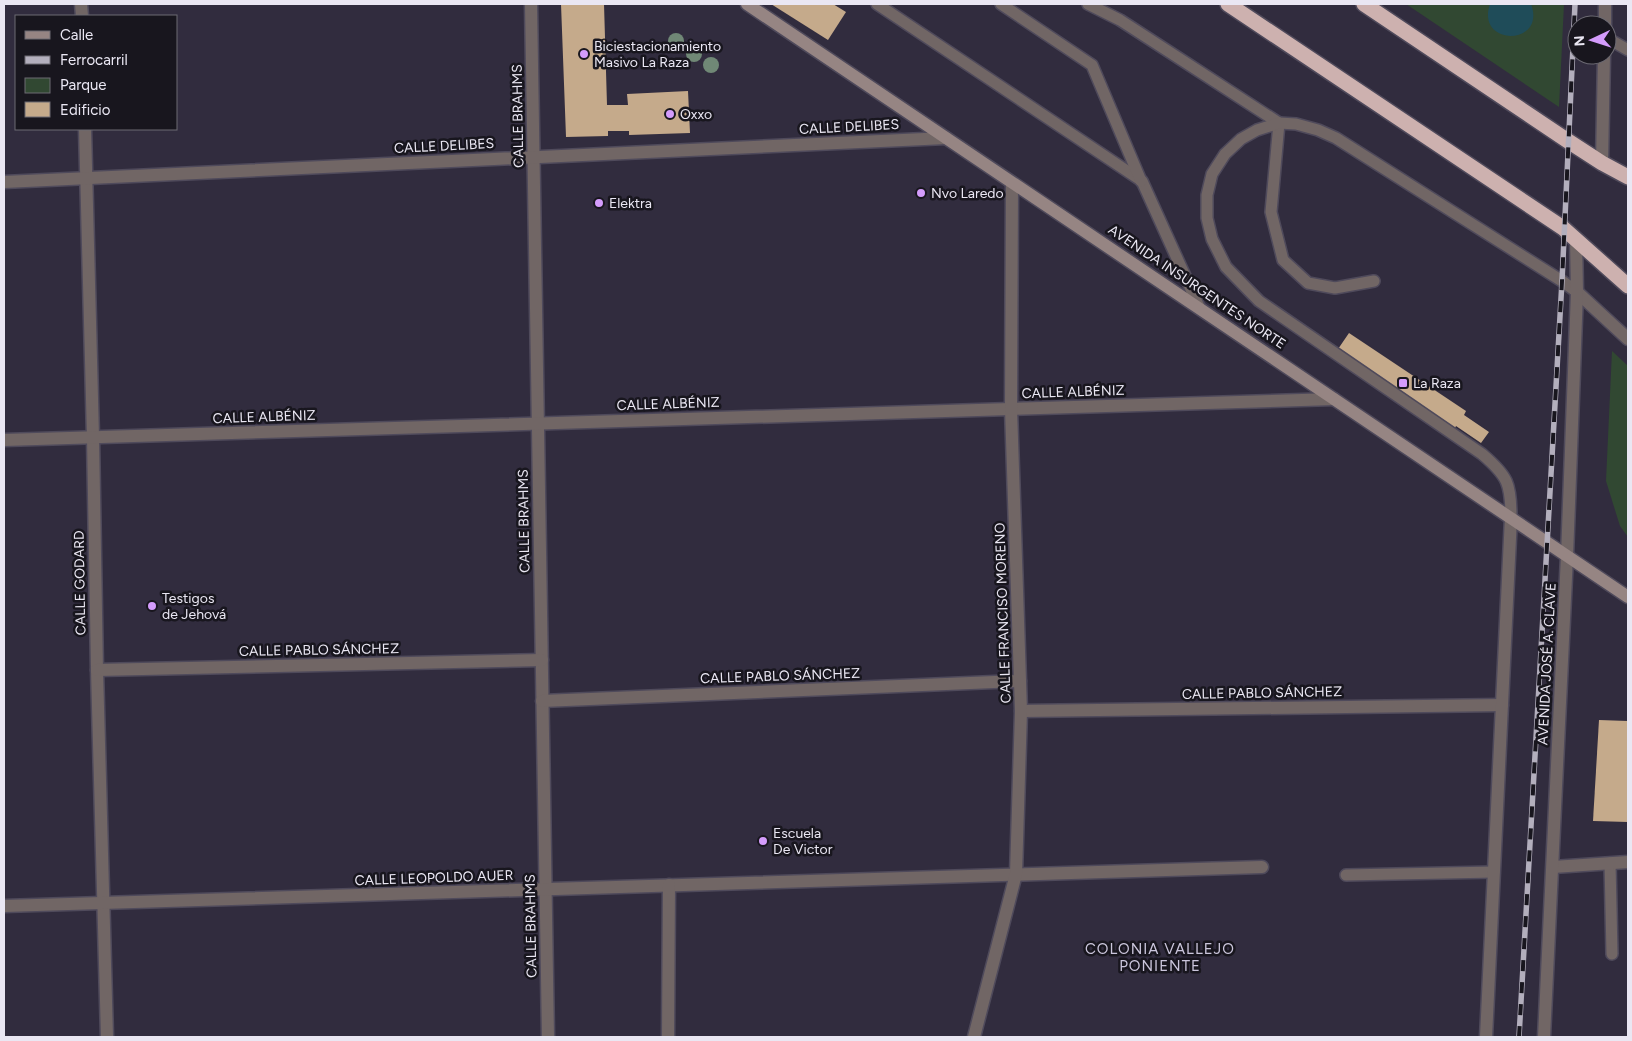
<svg xmlns="http://www.w3.org/2000/svg" width="1632" height="1041" font-family="Figtree,sans-serif">
<style>
.green{fill:#314832}
.water{fill:#1f4c59}
.building{fill:#c5aa8b}
.lines{fill:none;stroke-linecap:round;stroke-linejoin:round}
.service-casing{stroke:#4f4a5b;stroke-width:14}
.minor-casing{stroke:#4f4a5b;stroke-width:15}
.tertiary-casing{stroke:#4f4a5b;stroke-width:15}
.secondary-casing{stroke:#4f4a5b;stroke-width:15}
.motorway-casing{stroke:#4f4a5b;stroke-width:18}
.service{stroke:#716665;stroke-width:11}
.minor{stroke:#716665;stroke-width:12}
.tertiary{stroke:#716665;stroke-width:12}
.secondary{stroke:#968583;stroke-width:12}
.motorway{stroke:#cdb1af;stroke-width:15}
.rail-casing{stroke:#b3afbd;stroke-width:5.5}
.rail{stroke:#18161e;stroke-width:4;stroke-dasharray:11;stroke-linecap:butt}
.tree{fill:#708876}
.poi-dot{fill:#d49cfc;stroke:#18161e;stroke-width:2}
.labels{text-anchor:middle;dominant-baseline:central;stroke-width:5;stroke-linejoin:round;paint-order:stroke}
.poi-label{font-size:14px;fill:#eae7f3;stroke:#18161e;text-anchor:start}
.street-label{font-size:14px;fill:#eae7f3;stroke:#18161e}
.neighbourhood-label{font-size:15px;letter-spacing:1px;fill:#cbc6dc;stroke:#18161e}
</style>
<rect width="100%" height="100%" fill="#312c3e"/>
<g class="green">
<path d="M1406 4H1564L1559 107Z"/>
<path d="M1612 351 1628 366V537L1620 526 1606 481Z"/>
</g>
<path class="water" d="M1490 4H1531C1547 46 1475 47 1490 4Z"/>
<g class="building">
<path d="M561 4H604L607 105H628L627 94 688 91 690 133 629 135V131H608V136L566 137Z"/>
<path d="M771 4H833L846 12 828 40Z"/>
<path d="M1349 333 1466 411 1464 415 1489 432 1481 443 1456 426 1454 430 1336 352Z"/>
<path d="M1599 720 1628 721V822L1593 821Z"/>
</g>
<g class="lines">
<g class="service-casing">
<g id="service">
<path d="M877 4 1142 181 1200 309"/>
<path d="M1001 4 1092 65 1141 181"/>
<path d="M1088 4 1120 20 1279 123"/>
<path d="M1607 38 1628 50"/>
<path d="M1279 123 1271 212 1283 260 1308 283 1335 288 1374 281"/>
<path d="M1511 517C1511 484 1508 476 1482 454L1259 301 1226 267 1212 239 1207 218V195L1212 174 1225 154 1241 139 1257 130 1279 123 1296 124 1318 130 1336 138 1562 281 1577 292"/>
<path d="M1610 863 1612 954"/>
<path d="M1346 875 1494 872"/>
</g>
</g>
<g class="minor-casing">
<g id="minor">
<path d="M81 4 82 16"/>
<path d="M531 4 548 1037"/>
<path d="M1605 25V4"/>
<path d="M85 129 93 437 97 670 107 1037"/>
<path d="M1602 163 1604 55"/>
<path d="M4 182 946 138"/>
<path d="M4 440 1334 399"/>
<path d="M97 670 542 660"/>
<path d="M542 701 1020 681"/>
<path d="M1021 711 1502 705"/>
<path d="M1553 867 1628 862"/>
<path d="M4 906 1262 867"/>
<path d="M668 1037 669 885"/>
<path d="M974 1037 1016 874 1021 711 1011 409 1012 183"/>
</g>
</g>
<g class="tertiary-casing">
<g id="tertiary">
<path d="M1577 292 1628 339"/>
<path d="M1486 1037 1511 517"/>
<path d="M1544 1037 1567 556 1577 292 1576 239"/>
</g>
</g>
<g class="secondary-casing">
<path id="secondary" d="M747 4 1628 597"/>
</g>
<g class="motorway-casing">
<g id="motorway">
<path d="M1228 4 1563 228 1628 286"/>
<path d="M1364 4 1568 141 1602 163 1628 177"/>
</g>
</g>
<use href="#service" class="service"/>
<use href="#minor" class="minor"/>
<use href="#tertiary" class="tertiary"/>
<use href="#secondary" class="secondary"/>
<use href="#motorway" class="motorway"/>
<g class="rail-casing">
<path id="rail" d="M1519 1037 1562 281 1575 4"/>
</g>
<use href="#rail" class="rail"/>
</g>
<g class="tree">
<circle cx="676" cy="41" r="8"/>
<circle cx="694" cy="54" r="8"/>
<circle cx="711" cy="65" r="8"/>
</g>
<g class="poi-dot">
<circle cx="584" cy="54" r="5"/>
<circle cx="670" cy="114" r="5"/>
<circle cx="921" cy="193" r="5"/>
<circle cx="599" cy="203" r="5"/>
<rect x="1398" y="378" width="10" height="10" rx="2.5"/>
<circle cx="152" cy="606" r="5"/>
<circle cx="763" cy="841" r="5"/>
</g>
<g class="labels">
<g class="poi-label">
<text x="594" y="46">Biciestacionamiento<tspan x="594" dy="16">Masivo La Raza</tspan></text>
<text x="680" y="114">Oxxo</text>
<text x="931" y="193">Nvo Laredo</text>
<text x="609" y="203">Elektra</text>
<text x="1413" y="383">La Raza</text>
<text x="162" y="598">Testigos<tspan x="162" dy="16">de Jehová</tspan></text>
<text x="773" y="833">Escuela<tspan x="773" dy="16">De Victor</tspan></text>
</g>
<g class="street-label">
<text transform="translate(518 116) rotate(-91)">CALLE BRAHMS</text>
<text transform="translate(849 127) rotate(-3)">CALLE DELIBES</text>
<text transform="translate(444 146) rotate(-3)">CALLE DELIBES</text>
<text transform="translate(1197 287) rotate(34)">AVENIDA INSURGENTES NORTE</text>
<text transform="translate(1073 392) rotate(-2)">CALLE ALBÉNIZ</text>
<text transform="translate(668 404) rotate(-2)">CALLE ALBÉNIZ</text>
<text transform="translate(264 417) rotate(-2)">CALLE ALBÉNIZ</text>
<text transform="translate(524 521) rotate(-91)">CALLE BRAHMS</text>
<text transform="translate(80 583) rotate(-91)">CALLE GODARD</text>
<text transform="translate(1003 613) rotate(-92)">CALLE FRANCISO MORENO</text>
<text transform="translate(319 650) rotate(-1)">CALLE PABLO SÁNCHEZ</text>
<text transform="translate(1547 664) rotate(-87)">AVENIDA JOSÉ A. CLAVE</text>
<text transform="translate(780 676) rotate(-2)">CALLE PABLO SÁNCHEZ</text>
<text transform="translate(1262 693) rotate(-1)">CALLE PABLO SÁNCHEZ</text>
<text transform="translate(434 878) rotate(-2)">CALLE LEOPOLDO AUER</text>
<text transform="translate(531 926) rotate(-91)">CALLE BRAHMS</text>
</g>
<g class="neighbourhood-label">
<text x="1160" y="949">COLONIA VALLEJO<tspan x="1160" dy="17">PONIENTE</tspan></text>
</g>
</g>
<rect width="1632" height="1041" fill="none" stroke="#eae7f3" stroke-width="10"/>
<rect x="15" y="15" width="162" height="115" fill="#18161e" stroke="#6c6a73"/>
<rect x="25" y="31" width="25" height="8" fill="#968583" stroke="#6c6a73"/>
<text x="60" y="40" font-size="15" fill="#eae7f3">Calle</text>
<rect x="25" y="56" width="25" height="8" fill="#b3afbd" stroke="#6c6a73"/>
<text x="60" y="65" font-size="15" fill="#eae7f3">Ferrocarril</text>
<rect x="25" y="78" width="25" height="15" fill="#314832" stroke="#6c6a73"/>
<text x="60" y="90" font-size="15" fill="#eae7f3">Parque</text>
<rect x="25" y="102" width="25" height="15" fill="#c5aa8b" stroke="#6c6a73"/>
<text x="60" y="115" font-size="15" fill="#eae7f3">Edificio</text>
<g transform="translate(1592 40) rotate(266)"><circle r="24" fill="#18161e" stroke="#6c6a73"/>
<path d="M0-4L9 19L0 12L-9 19Z" fill="#d49cfc"/>
<text y="-8" font-size="14" font-weight="bold" text-anchor="middle" fill="#eae7f3">N</text>
</g>
</svg>
